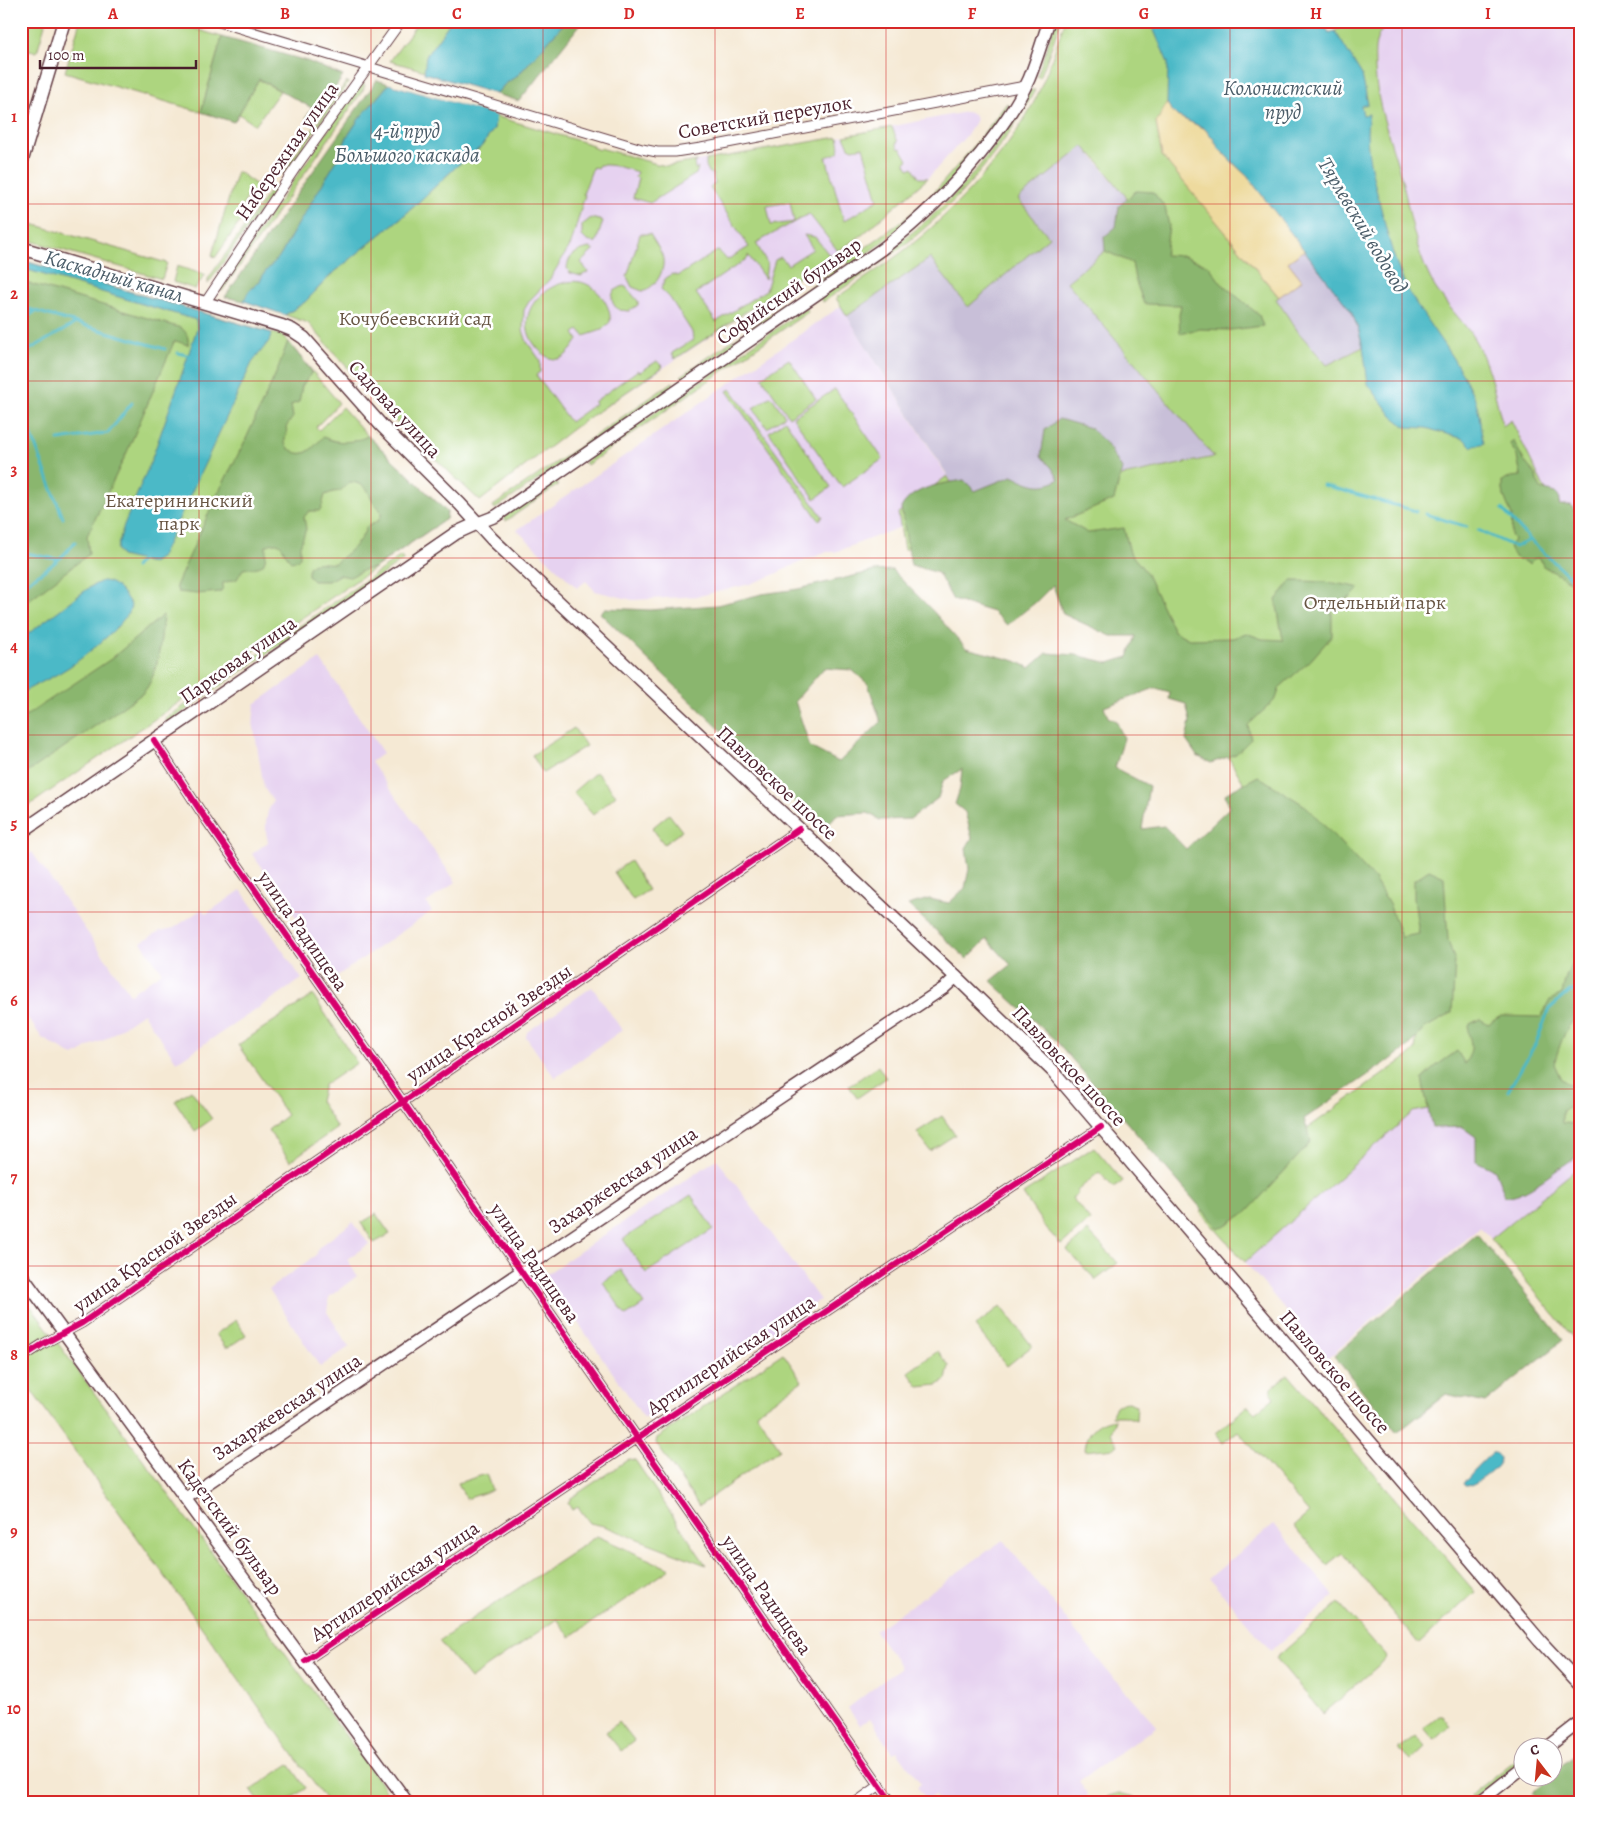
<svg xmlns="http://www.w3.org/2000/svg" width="1601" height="1824" font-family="Alegreya,serif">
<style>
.built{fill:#e6d2f0}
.industrial{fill:#c8bfd8}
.green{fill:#add57f;stroke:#7c7a55;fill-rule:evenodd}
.forest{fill:#8ab66e;stroke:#6a6a4c;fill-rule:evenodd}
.sand{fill:#eeda9e;stroke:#9c7c64}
.water{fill:#4cb9c7;stroke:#4b6c79}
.pier{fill:#f5e9d4}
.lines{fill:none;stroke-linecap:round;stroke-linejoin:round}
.stream{stroke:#4cb9c7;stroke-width:3}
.minor-casing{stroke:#643d44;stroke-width:11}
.tertiary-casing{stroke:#643d44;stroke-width:14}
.secondary-casing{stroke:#643d44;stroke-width:15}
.minor{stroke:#fff;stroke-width:9}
.tertiary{stroke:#fff;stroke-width:11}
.secondary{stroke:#fff;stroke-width:12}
.cycleway-casing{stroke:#fff;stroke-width:9}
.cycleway{stroke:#d6006c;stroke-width:6}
.grid{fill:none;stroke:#d62828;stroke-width:1;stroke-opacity:0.55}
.labels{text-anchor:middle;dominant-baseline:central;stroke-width:5;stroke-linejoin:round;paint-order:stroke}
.street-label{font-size:20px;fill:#4a1f2b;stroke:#fff}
.park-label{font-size:20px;fill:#685644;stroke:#fff}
.water-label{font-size:21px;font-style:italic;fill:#4b5d69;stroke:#fff}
.neatline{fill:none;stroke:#d62828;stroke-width:2}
.grid-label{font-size:16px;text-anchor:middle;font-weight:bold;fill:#d62828}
</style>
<rect width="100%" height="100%" fill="#fff"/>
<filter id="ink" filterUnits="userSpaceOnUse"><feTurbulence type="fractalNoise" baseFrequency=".02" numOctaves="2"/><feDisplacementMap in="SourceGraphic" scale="10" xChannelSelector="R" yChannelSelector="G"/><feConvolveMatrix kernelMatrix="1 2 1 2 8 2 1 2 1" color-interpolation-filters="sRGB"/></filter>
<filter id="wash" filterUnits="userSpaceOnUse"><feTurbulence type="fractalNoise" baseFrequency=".0096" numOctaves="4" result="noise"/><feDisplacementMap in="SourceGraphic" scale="20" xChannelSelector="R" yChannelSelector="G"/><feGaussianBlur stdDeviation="1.12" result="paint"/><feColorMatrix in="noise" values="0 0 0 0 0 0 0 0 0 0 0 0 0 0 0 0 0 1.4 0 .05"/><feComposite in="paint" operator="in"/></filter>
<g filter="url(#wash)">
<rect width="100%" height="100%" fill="#f5e9d4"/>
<g class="built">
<path d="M1391 21H1580V522L1554 502 1544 487 1511 421 1503 427 1488 369 1478 345 1460 320 1444 302 1430 280 1419 252 1409 208 1393 148 1379 106 1376 90 1375 43 1382 29Z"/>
<path d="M966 112 974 114 976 120 966 136 928 178 862 235 574 428 536 375 499 319 583 194 600 148 647 162 667 166 838 137Z"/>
<path d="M841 306 947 476 898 513 901 527 835 552H827L796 564 771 576 750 584 699 596 633 600 595 591 586 581 577 588 517 530Z"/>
<path d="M320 659 383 753 371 762 456 882 426 903 432 911 337 976 252 854 268 842 266 832V822L268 811 273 801 264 788 253 722 255 704Z"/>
<path d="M32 852 130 994 162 972 141 942 160 931 174 928 202 909 206 914 241 890 302 979 177 1062 143 1013 104 1040 92 1045 74 1056 42 1038 21 1008V859Z"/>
<path d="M592 987 622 1030 555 1078 526 1037 527 1032Z"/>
<path d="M1462 1102 1580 1133V1166L1491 1239 1480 1227 1327 1359 1245 1262 1413 1112Z"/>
<path d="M717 1159 820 1300 644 1418 545 1275Z"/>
<path d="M353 1222 369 1244 347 1259 357 1276 329 1297 327 1312 349 1347 320 1367 269 1289 316 1255 318 1248Z"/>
<path d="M1274 1524 1334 1596 1271 1651 1209 1578Z"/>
<path d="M1003 1540 1109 1673 1157 1726 1079 1781 1088 1795 1078 1803H940L934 1795 927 1800 917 1787 921 1784 897 1751 893 1753 870 1718 860 1725 848 1708 901 1667 875 1631Z"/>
</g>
<g class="industrial">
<path d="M1084 146 1144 219 1067 282 1214 457 968 508 847 316 930 258 968 306 1049 237 1017 199Z"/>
<path d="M1305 250 1351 311 1358 328 1363 346 1327 366 1299 333 1276 299 1288 262Z"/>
</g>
<g class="green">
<path d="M21 21H46L37 52 21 48Z"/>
<path d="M80 21H169L222 37 201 112 65 72Z"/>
<path d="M419 21H451L426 56 425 71 390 61Z"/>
<path d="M1056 21H1061L1040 78 1037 76Z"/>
<path d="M1065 21H1321L1330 34 1345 25 1346 21H1391C1384 27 1378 33 1376 43 1374 50 1375 61 1375 69 1377 109 1392 142 1402 180 1410 213 1415 248 1430 278 1442 304 1466 321 1478 346 1491 371 1496 400 1503 426L1511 420 1544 487 1554 502 1580 522V1133L1462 1102 1413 1112 1245 1262 1200 1212 1241 1182 1270 1155 1410 1055 1415 1050 1417 1034 1186 854 1249 792 1181 678 1135 610 972 528 904 550 898 513 947 476 968 508 1214 457 1067 282 1144 219 1092 154 1091 155 1084 146 1018 199 1049 237 968 307 930 258 847 316 836 298C865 278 895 259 922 236 967 197 1011 149 1037 96 1048 72 1056 46 1065 21ZM1185 119 1204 128 1275 212 1351 311 1358 328 1363 347 1327 365 1299 333 1276 299 1279 297 1226 233Z"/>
<path d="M258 79 280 91 255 125 239 114Z"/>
<path d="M347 81 348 83 283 176 285 169Z"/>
<path d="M362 82 365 85 363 90 222 291 218 290Z"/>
<path d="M1030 90H1035C1006 144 966 193 919 233 889 259 855 280 823 302L820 298C852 277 884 256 914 231 962 193 1001 143 1030 90Z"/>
<path d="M1007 103 1008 107C981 149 947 188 909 221 891 237 870 251 850 265L847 261 906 218 929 198 969 152Z"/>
<path d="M495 116 593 145 592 147 599 150 600 148 657 164 667 166 697 161 694 163 695 169 698 168 696 174 650 203 633 198 638 178 635 177 637 172C624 168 612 164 599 165L597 168 593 167 583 194 585 195 571 244 550 279 530 300 524 310 523 330 527 342 540 360V372L536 375 570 422 595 404 594 402 638 370 640 372 657 361 663 367 574 428 480 501 391 417 308 323 285 315 305 302 331 275 408 212 458 165 481 147 494 129Z"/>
<path d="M892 127 898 142 896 143 899 149 901 148 908 160 905 162 909 169 913 167 919 178H928L862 235 838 251 809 214 756 243 767 263 765 279 748 255V258L696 293 716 322 766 290 775 260 781 257 788 265 813 249 804 235 815 237 830 256 675 359 672 353 693 340 692 332 670 298 661 289 665 279 672 274 678 276 717 251 720 252 727 260 749 247 710 188 715 183 712 173 710 174 706 166V160L838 137C842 153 839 153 826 157L844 221 878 200 863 147 853 149 849 147 844 136ZM790 202 794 222 771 225 767 206Z"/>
<path d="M237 171 257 185 261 179 268 184 256 202 248 196 241 209 246 213 215 258 212 255Z"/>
<path d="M272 188H276L208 284V279Z"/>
<path d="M591 218 603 221 596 243 587 241 582 236V225Z"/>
<path d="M22 221 167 263 162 279 21 238Z"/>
<path d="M640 234H650C654 241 659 248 662 255 667 269 656 288 642 291L632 287 627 277Z"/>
<path d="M589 248 594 250 581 262 588 272 581 276 570 273 567 268C568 255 577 251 589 248Z"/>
<path d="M21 260 283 336 339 403 316 427 319 430 342 407 368 436 447 512 446 519 21 811Z"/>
<path d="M177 266 205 275 195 289 173 282Z"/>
<path d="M839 267 841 271 685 378 681 376Z"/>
<path d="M567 282C573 281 579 281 584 283 598 288 612 306 610 322L602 330 584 336 579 330 574 333 578 340C573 347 567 357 558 359 551 360 545 356 541 352 512 324 533 289 567 282Z"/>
<path d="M623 286 626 287 638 301V305L629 311 619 310C612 305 610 298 614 291Z"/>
<path d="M806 308 808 312 587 465 584 462Z"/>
<path d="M789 359 816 399 789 417 762 377Z"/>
<path d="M673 382 674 386 495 509 493 506Z"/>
<path d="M731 389 823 517 819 520 727 391Z"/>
<path d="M835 389 883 459 842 487 793 417Z"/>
<path d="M771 396 785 416 767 428 753 408Z"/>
<path d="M785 420 831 487 815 499 769 432Z"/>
<path d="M555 482 558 485 506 521 504 517Z"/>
<path d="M401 556 403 560 167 723 165 719Z"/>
<path d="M574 728 586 746 543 773 532 755Z"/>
<path d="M596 772 616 795 593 815 573 792Z"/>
<path d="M669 814 682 831 664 844 652 828Z"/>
<path d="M630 861 648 890 633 900 614 872Z"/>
<path d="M313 995 357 1063 324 1085 320 1101 337 1128 290 1161 268 1130 287 1115 238 1045Z"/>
<path d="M878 1066 886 1078 857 1098 849 1086Z"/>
<path d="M191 1090 212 1119 195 1131 175 1101Z"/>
<path d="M942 1116 955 1135 930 1151 917 1132Z"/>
<path d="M1094 1147 1123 1181 1114 1188 1099 1172 1077 1191 1078 1193 1072 1198 1090 1220 1061 1245 1045 1227 1023 1194Z"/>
<path d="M1580 1166V1346L1491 1239Z"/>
<path d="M691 1195 713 1229 646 1273 623 1239Z"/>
<path d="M376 1214 390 1234 374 1243 361 1223Z"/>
<path d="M1088 1231 1118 1263 1096 1280 1067 1250Z"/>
<path d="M621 1270 644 1304 626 1316 603 1282Z"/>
<path d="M21 1293 395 1803H328L21 1376Z"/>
<path d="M1001 1306 1032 1346 1007 1366 975 1326Z"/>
<path d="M236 1320 246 1335 229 1347H225L216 1334Z"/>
<path d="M938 1351 949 1366 946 1380 938 1385 919 1387 908 1372Z"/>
<path d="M783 1353 802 1381 756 1413 780 1449 699 1506 656 1443 657 1438Z"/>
<path d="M1288 1374 1475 1592 1419 1644 1342 1553 1327 1565 1294 1526 1309 1513 1238 1431 1223 1443 1215 1433 1247 1407H1249L1255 1413 1275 1397 1271 1392V1388Z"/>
<path d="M1129 1402 1137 1406 1136 1420 1125 1416H1112C1114 1407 1119 1402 1129 1402Z"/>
<path d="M1116 1419 1111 1433 1118 1445 1114 1448 1085 1451C1086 1432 1097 1421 1116 1419Z"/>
<path d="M629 1459 635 1460 706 1565 604 1526 590 1523 578 1507 572 1510 568 1503 571 1498Z"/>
<path d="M486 1474 492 1490 466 1499 458 1483Z"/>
<path d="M597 1536 670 1569 570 1637 557 1619 470 1679 439 1641Z"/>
<path d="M1339 1603 1387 1658 1323 1714 1276 1658Z"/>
<path d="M1439 1715H1442L1450 1726 1434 1740 1424 1728Z"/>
<path d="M619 1722 634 1741 621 1751 606 1732Z"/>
<path d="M1415 1736 1425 1747 1410 1761 1400 1751V1748Z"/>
<path d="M1523 1754V1759L1472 1800 1470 1796Z"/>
<path d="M289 1764 306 1788 285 1803H260L251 1790Z"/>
<path d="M1119 1793 1134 1797 1141 1803H1097L1109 1796Z"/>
</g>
<g class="forest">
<path d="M566 21H583L519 101 496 94 504 85 519 74Z"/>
<path d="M222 37 307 61 343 76 312 122 306 118 312 108 259 79 234 122 201 112Z"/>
<path d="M377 80 389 84 359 119 347 137 340 155 321 187 291 236 281 255 262 277 260 281 251 289 244 301 225 297Z"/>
<path d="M1136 191 1153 192 1165 207 1169 226 1165 255 1184 256 1209 266 1221 283 1259 315 1263 326 1230 330 1200 329 1180 333 1179 315 1181 305 1144 304 1135 279 1132 263 1105 251 1104 237 1116 227 1119 206Z"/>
<path d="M21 281 181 328C187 332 189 338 188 345L176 341 174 342 127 452 87 536 89 554 21 606Z"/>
<path d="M288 341 312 372 302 386 299 402 291 405 293 417 286 427C288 433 284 437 285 443 286 447 289 449 293 451 306 459 315 445 323 437 338 444 353 443 368 436L447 512 446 519 374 568 364 570 350 577 339 575 328 581H313L308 576C307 556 323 565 335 563 347 553 362 543 366 527 374 523 387 519 378 507 375 503 375 507 373 502 367 489 367 484 350 482L340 491 333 492 325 495 321 509 319 511H309L304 517 306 529 300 546V557L297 560 291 561C282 553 284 536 266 546 266 570 262 566 243 569L237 579 223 583V588L220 592 197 594 178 592 176 586 215 499 245 441 277 371Z"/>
<path d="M1059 419 1090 428 1106 443 1122 469 1114 500 1065 520 1088 533 1124 528 1130 553 1146 572 1174 631 1189 639 1233 638 1246 633 1262 639 1283 640 1276 600 1291 581C1314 581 1337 582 1360 588L1351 597 1332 605V636L1310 661 1280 687 1276 699 1248 725 1251 739 1236 754 1211 763 1197 756 1186 740 1190 721 1186 704 1169 699 1170 692 1155 688 1104 707 1108 717 1116 721 1124 738 1115 768 1149 786 1142 829 1164 826 1186 849 1229 808 1225 794 1258 776 1307 807 1374 879 1390 906 1401 937 1419 934 1414 899V880L1429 870 1444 877 1448 940 1455 962 1452 1013 1425 1028 1407 1048 1304 1119 1311 1142 1247 1212 1219 1229 1057 1042 991 981 1011 965 987 939 967 959 908 905 929 899 949 903 965 888 969 869 966 848 972 838 965 812 955 804 960 789 962 769 943 781 938 798 910 819 880 820 868 813 836 815 824 830 600 613 605 608 650 610 717 605 762 594 798 589 875 571 892 570 931 609 966 648 1016 661 1030 668 1047 653 1076 655 1109 663 1128 657 1136 636H1111L1063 614 1053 585 1036 602 1007 625 993 612 953 600 938 573 911 565 901 508C913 486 942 484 964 480L975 491 1012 476C1030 483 1041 491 1059 479L1052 468 1041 456 1045 430ZM824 668 852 670 868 684 881 722 839 762 810 747 795 701Z"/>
<path d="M1513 440 1524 461 1536 475 1537 481 1541 489 1555 493 1560 498 1559 505H1571L1580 519V587L1543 566 1540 558 1533 559 1530 564C1520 560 1512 558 1509 547L1514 540 1511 535 1512 516 1502 491V482L1511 477 1521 476 1517 456 1510 444Z"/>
<path d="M163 615C161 639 159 675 143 693L21 777V719L111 659Z"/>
<path d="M1580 960V1016C1566 1021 1558 1051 1554 1064L1561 1079 1580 1091V1101L1562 1112V1123L1580 1124V1155C1560 1165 1526 1198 1505 1196L1495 1170 1476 1161V1137L1462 1127 1432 1128 1422 1079 1436 1066 1457 1051 1465 1064C1468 1058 1472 1051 1471 1044 1470 1034 1466 1035 1470 1024L1480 1019 1488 1024 1501 1016 1541 1017 1550 1000 1562 994C1565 982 1566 964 1580 960Z"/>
<path d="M1477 1234 1563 1340 1485 1403 1446 1394 1397 1433 1334 1356Z"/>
<path d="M1577 1751 1580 1752V1803H1537L1532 1793 1550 1777 1554 1776V1773Z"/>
</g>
<path class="sand" d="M1167 103 1177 116 1204 128 1213 138 1219 149 1248 177 1305 250 1288 262 1302 280 1279 297 1162 156 1156 123Z"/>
<g class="water">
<path d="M451 21H566L519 74 504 85 496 94 424 73 426 56Z"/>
<path d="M1143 21H1321L1330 34 1335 31 1362 75 1368 104 1361 106 1363 115 1369 114C1364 139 1370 165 1376 189 1385 222 1391 257 1407 288 1427 325 1456 356 1473 395 1482 413 1478 425 1484 443L1472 447 1464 439 1426 428 1406 427 1392 416 1368 384 1363 346 1358 328 1351 311 1248 177 1219 149 1213 138 1204 128 1177 116 1171 110 1167 103 1168 63 1153 28Z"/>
<path d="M389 84 496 115 494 129 481 147 458 165 408 212 331 275 305 302 285 315 244 301 248 292 260 281 265 272 281 255 291 236 340 155 347 137 359 119Z"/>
<path d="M21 260 272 333 269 341 252 363 161 557 152 563 125 557 121 556 117 549 124 525 151 461 185 365 197 328 196 320 21 268Z"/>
<path d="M102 581C116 581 124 594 131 605 130 621 83 658 69 667 54 677 37 684 21 693V639L90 587Z"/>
<path d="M1492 1453H1495C1497 1455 1499 1456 1500 1459 1500 1468 1473 1487 1465 1486L1463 1484C1466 1478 1485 1459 1492 1453Z"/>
</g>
<path class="pier" d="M388 81 496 112 498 116 387 83Z"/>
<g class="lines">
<g class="stream">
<path d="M25 308 165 349"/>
<path d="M21 321 36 311"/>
<path d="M178 353 187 355"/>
<path d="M22 354 76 323"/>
<path d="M25 418 63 518"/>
<path d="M58 440 108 433 132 403"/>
<path d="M1323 485 1416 511"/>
<path d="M1502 509 1530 540 1580 586"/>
<path d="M1426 514 1467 527"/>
<path d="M1478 530 1515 547 1530 540"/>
<path d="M21 552 56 559"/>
<path d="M135 567 141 560"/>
<path d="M21 586C39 574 62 560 75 542"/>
<path d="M1508 1091 1537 1041 1549 1009 1570 991H1580"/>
</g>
</g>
</g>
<g filter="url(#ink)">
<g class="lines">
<g class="minor-casing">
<g id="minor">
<path d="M216 21 642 149 657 152H675L701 148 1025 86"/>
<path d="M205 303 296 167 401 21"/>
<path d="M154 740 207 821 892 1803"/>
<path d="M21 1358 43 1344 82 1323 799 829"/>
<path d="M305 1661 1101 1127"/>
<path d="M855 1803 880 1785"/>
</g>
</g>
<g class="tertiary-casing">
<g id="tertiary">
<path d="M478 523 496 516 882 249C921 219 950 191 981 153 999 130 1017 106 1029 79 1037 60 1042 41 1049 21"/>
<path d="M21 1274 408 1803"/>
<path d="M186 1498 631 1197 944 988 956 977"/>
<path d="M1549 1746 1580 1722"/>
<path d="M1478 1803 1524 1767"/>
</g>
</g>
<g class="secondary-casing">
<g id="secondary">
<path d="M21 163 64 21"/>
<path d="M21 248 282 326 292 330 304 338 381 425 460 504 492 539 956 977 1052 1070 1540 1641 1580 1684"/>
<path d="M21 832 456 533 478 523"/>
</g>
</g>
<use href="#minor" class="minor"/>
<use href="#tertiary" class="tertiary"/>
<use href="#secondary" class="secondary"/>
<g class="cycleway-casing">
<g id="cycleway">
<path d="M154 740 207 821 892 1803"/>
<path d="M21 1358 43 1344 82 1323 799 829"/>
<path d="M305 1661 1101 1127"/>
</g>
</g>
<use href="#cycleway" class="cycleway"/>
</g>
</g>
<path class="grid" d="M199 21V1803M371 21V1803M543 21V1803M715 21V1803M886 21V1803M1058 21V1803M1230 21V1803M1402 21V1803M21 204H1580M21 381H1580M21 558H1580M21 735H1580M21 912H1580M21 1089H1580M21 1266H1580M21 1443H1580M21 1620H1580"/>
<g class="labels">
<g class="street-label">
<text transform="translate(765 117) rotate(-10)">Советский переулок</text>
<text transform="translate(287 151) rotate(-55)">Набережная улица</text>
<text transform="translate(789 291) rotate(-35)">Софийский бульвар</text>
<text transform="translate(395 409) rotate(47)">Садовая улица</text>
<text transform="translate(238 660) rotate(-35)">Парковая улица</text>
<text transform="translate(777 783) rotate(43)">Павловское шоссе</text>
<text transform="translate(303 931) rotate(55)">улица Радищева</text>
<text transform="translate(489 1023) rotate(-34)">улица Красной Звезды</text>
<text transform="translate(1069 1066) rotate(47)">Павловское шоссе</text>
<text transform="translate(623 1180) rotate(-34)">Захаржевская улица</text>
<text transform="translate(155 1252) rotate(-35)">улица Красной Звезды</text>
<text transform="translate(535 1263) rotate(55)">улица Радищева</text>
<text transform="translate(731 1355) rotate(-34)">Артиллерийская улица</text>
<text transform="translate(1335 1372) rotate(49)">Павловское шоссе</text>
<text transform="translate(287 1407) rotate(-34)">Захаржевская улица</text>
<text transform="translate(230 1527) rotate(54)">Кадетский бульвар</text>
<text transform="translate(395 1581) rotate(-34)">Артиллерийская улица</text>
<text transform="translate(767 1595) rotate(55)">улица Радищева</text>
</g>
<g class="park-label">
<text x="415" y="318">Кочубеевский сад</text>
<text x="179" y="500">Екатерининский<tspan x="179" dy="23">парк</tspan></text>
<text x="1375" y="602">Отдельный парк</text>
</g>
<g class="water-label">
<text x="1283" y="88">Колонистский<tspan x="1283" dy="24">пруд</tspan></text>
<text x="407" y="131">4-й пруд<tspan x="407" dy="24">Большого каскада</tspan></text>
<text transform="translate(1363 225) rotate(59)">Тярлевский водовод</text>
<text transform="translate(114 276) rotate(16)">Каскадный канал</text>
</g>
</g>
<rect width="1601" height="1824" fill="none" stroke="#fff" stroke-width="55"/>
<g transform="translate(1538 1762) rotate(344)"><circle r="24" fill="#ffffff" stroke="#b7a5aa"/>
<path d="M0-4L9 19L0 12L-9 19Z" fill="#c8321e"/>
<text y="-8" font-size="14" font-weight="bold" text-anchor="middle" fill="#4a1f2b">С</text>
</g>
<path d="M40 60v8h156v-8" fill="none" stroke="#4a1f2b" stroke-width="2.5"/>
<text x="48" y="60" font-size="15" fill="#4a1f2b" stroke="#ffffff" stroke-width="4" paint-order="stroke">100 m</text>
<rect x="28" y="28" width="1546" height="1768" class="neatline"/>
<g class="grid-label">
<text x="113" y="19">A</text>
<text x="285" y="19">B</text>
<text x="457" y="19">C</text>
<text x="629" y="19">D</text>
<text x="800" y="19">E</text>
<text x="972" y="19">F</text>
<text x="1144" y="19">G</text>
<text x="1316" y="19">H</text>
<text x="1488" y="19">I</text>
<text x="14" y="122">1</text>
<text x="14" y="299">2</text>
<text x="14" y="475">3</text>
<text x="14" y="652">4</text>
<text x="14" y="829">5</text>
<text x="14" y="1006">6</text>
<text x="14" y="1183">7</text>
<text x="14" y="1360">8</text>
<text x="14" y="1537">9</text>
<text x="14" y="1714">10</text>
</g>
</svg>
